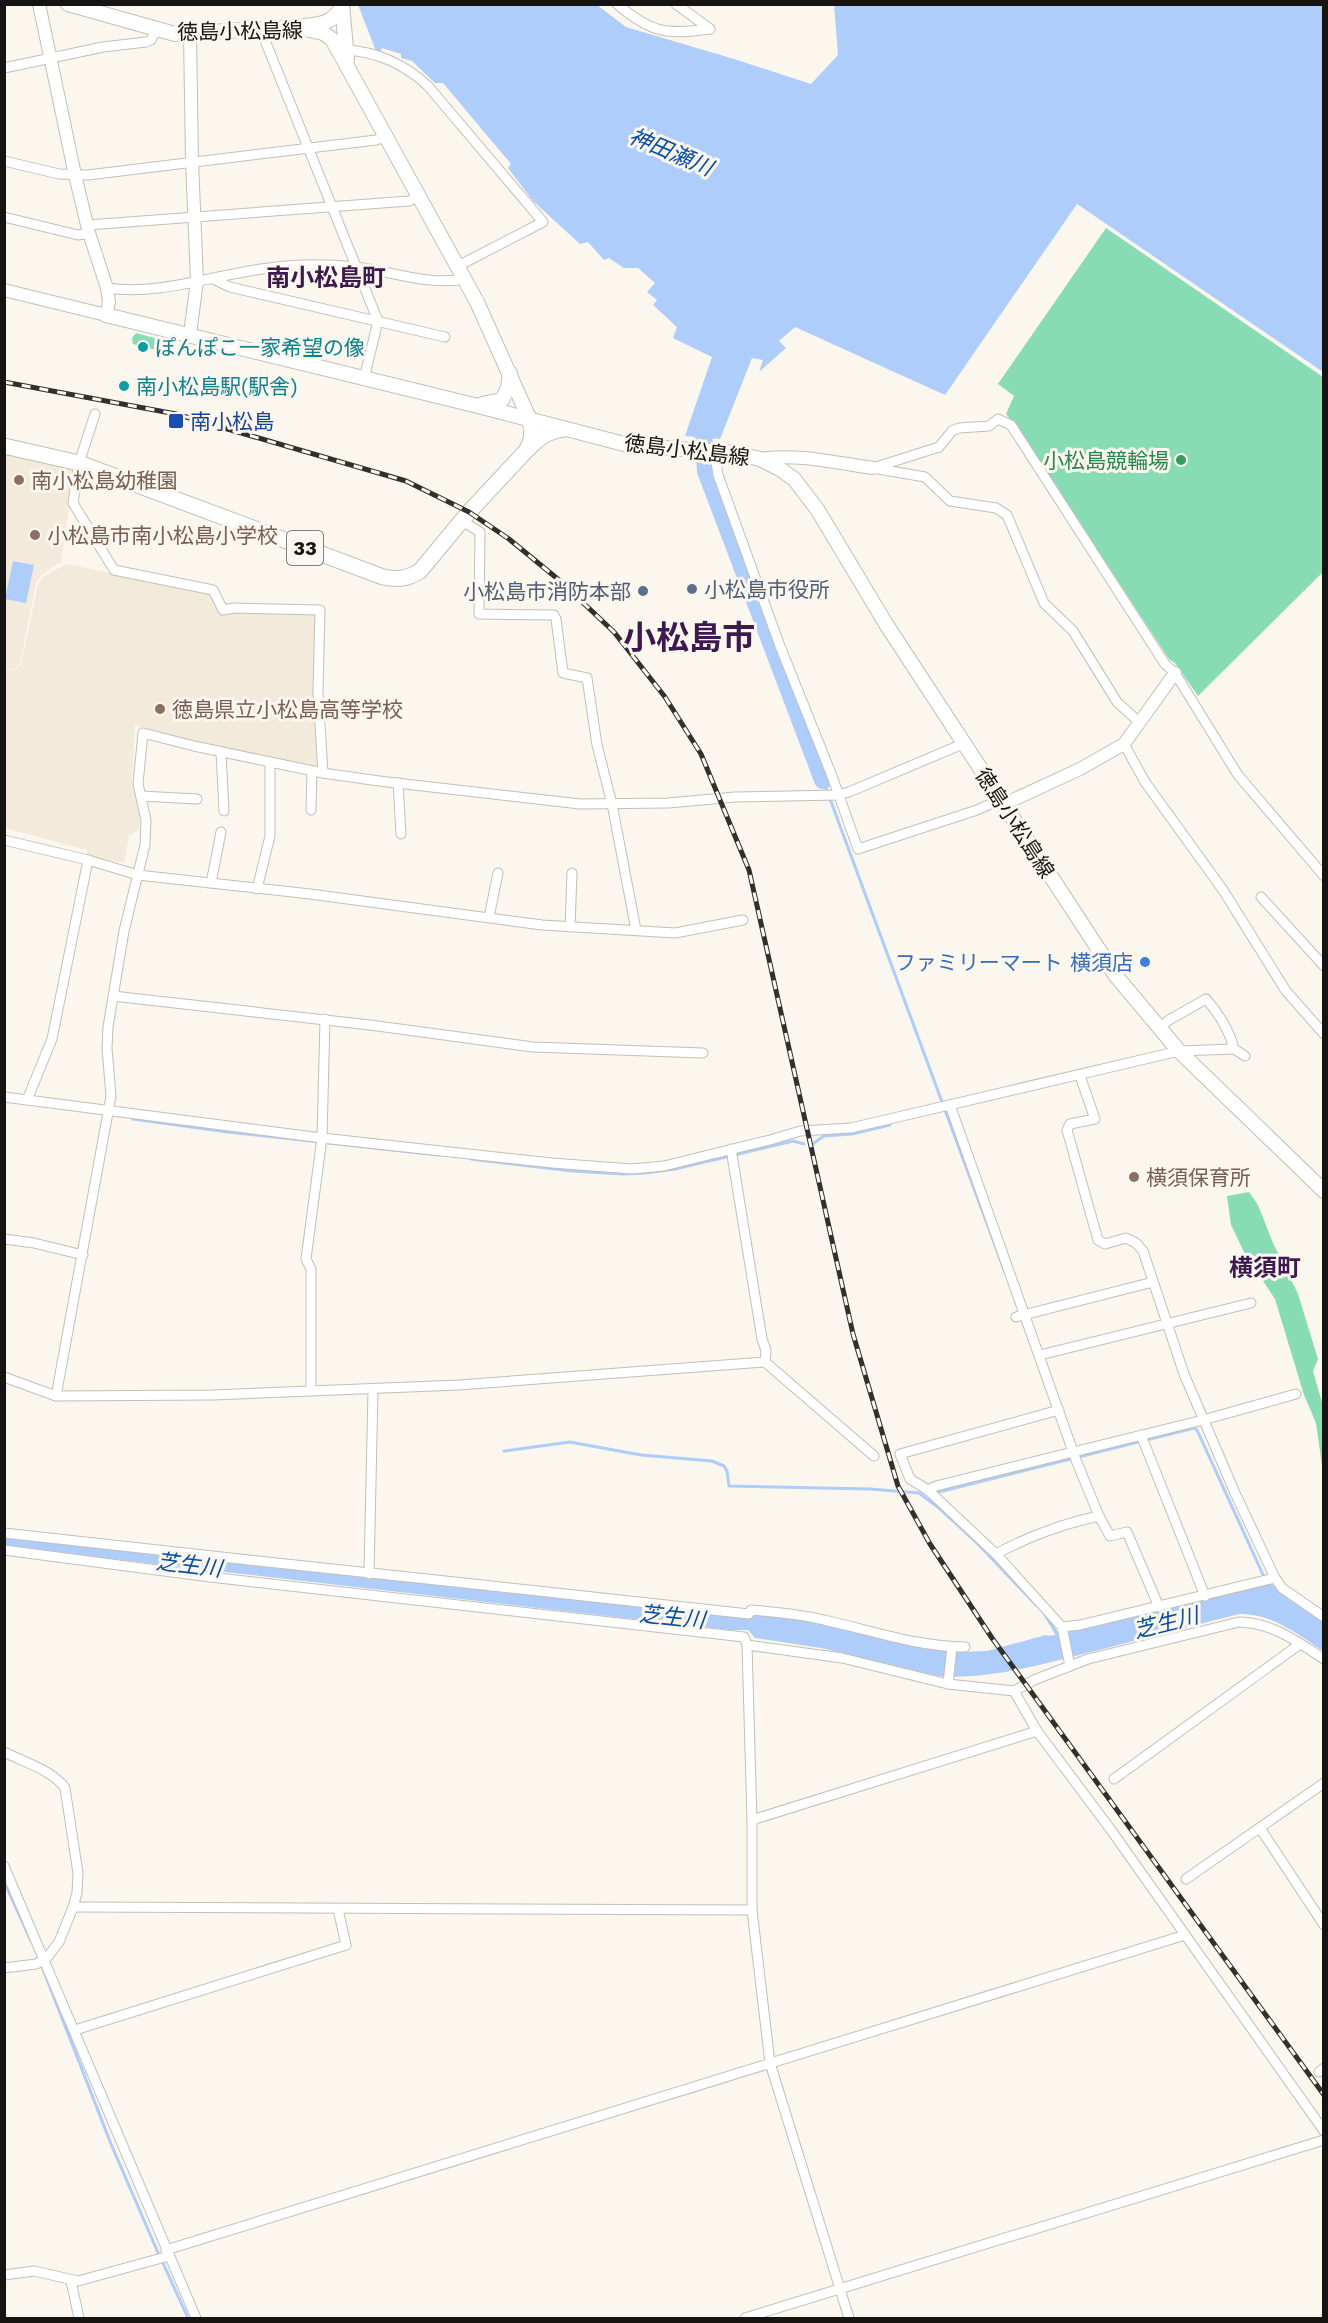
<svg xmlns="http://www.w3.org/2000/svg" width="1328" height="2323" font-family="'Work Sans','Noto Sans JP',sans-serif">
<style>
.built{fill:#f2eadb}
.green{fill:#87dcb6}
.water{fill:#aecdfb}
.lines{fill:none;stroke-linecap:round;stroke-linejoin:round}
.stream{stroke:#aecdfb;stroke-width:3}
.river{stroke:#aecdfb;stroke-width:18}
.minor-casing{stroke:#c4bfb7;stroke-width:11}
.tertiary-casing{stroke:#c4bfb7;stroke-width:14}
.secondary-casing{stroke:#c4bfb7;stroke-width:16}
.primary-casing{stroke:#c4bfb7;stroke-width:17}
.minor{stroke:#fff;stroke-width:9}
.tertiary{stroke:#fff;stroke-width:12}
.secondary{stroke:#fff;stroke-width:14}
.primary{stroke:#fff;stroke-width:15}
.rail-casing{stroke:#32302d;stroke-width:5}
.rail{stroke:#fbf6ee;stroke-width:3;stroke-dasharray:9;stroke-linecap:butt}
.culture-dot{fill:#0f9aa8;stroke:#fbf6ee;stroke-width:2}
.transit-dot{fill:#1a4fb4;stroke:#fbf6ee;stroke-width:2}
.leisure-dot{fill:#2e9e5b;stroke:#fbf6ee;stroke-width:2}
.education-dot{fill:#8d6e63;stroke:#fbf6ee;stroke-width:2}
.service-dot{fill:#5c6f8a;stroke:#fbf6ee;stroke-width:2}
.shop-dot{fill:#3f7fe0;stroke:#fbf6ee;stroke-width:2}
.labels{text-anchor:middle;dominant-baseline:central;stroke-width:6;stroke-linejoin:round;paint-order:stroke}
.shield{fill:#fbf6ee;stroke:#5b5854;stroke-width:1.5}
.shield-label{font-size:20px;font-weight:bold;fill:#161412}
.street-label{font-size:21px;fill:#161412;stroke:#fbf6ee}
.culture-label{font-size:21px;fill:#0d838f;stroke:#fbf6ee;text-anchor:start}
.transit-label{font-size:21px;fill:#164399;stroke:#fbf6ee;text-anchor:start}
.leisure-label{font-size:21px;fill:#27864d;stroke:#fbf6ee;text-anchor:end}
.education-label{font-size:21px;fill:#785e54;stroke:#fbf6ee;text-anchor:start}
.service-label{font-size:21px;fill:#4e5e75;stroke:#fbf6ee;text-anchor:start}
.shop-label{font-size:21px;fill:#366cbe;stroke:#fbf6ee;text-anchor:end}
.water-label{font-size:22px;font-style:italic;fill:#074ea3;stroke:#fbf6ee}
.quarter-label{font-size:24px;font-weight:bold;fill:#3e194f;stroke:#fbf6ee}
.town-label{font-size:33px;font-weight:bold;fill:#3e194f;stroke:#fbf6ee}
</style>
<rect width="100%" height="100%" fill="#fbf6ee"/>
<g class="built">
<path d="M5 452 75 470 61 562 42 574 36 583 20 664 12 670 5 668Z"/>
<path d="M67 564 212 594 219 613 228 615 233 612 317 614 318 767 204 744 135 725 132 785 140 813 139 830 129 836 124 863 87 856V850L5 828V669L12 671 21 665 38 584 44 576Z"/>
</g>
<g class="green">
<path d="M1106 228 1323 377V572L1198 696 1175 663 1169 659 1018 429 1006 414 1014 396 998 384Z"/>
<path d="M136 333 169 342 170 348 167 353 133 344 132 338Z"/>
<path d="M1249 1192 1258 1205 1273 1243 1298 1294 1318 1359 1313 1371 1323 1406V1472L1316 1423 1304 1395 1275 1299 1244 1252 1231 1225 1227 1196Z"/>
</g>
<g class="water">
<path d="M358 5H597L626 27 734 59 811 84 838 55 834 5H1323V372L1077 204 945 395 795 327 779 341 786 348 759 372 763 360 752 358 720 439 685 436 712 357 673 338 677 327 653 305 657 300 647 292 655 283 638 268H624L609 258 604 260 588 242 580 244 533 201 508 168 511 164 443 83H435L412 61 401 58V54L382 48 380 52 376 51Z"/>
<path d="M13 561 34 565 26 603 5 599Z"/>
<path d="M5 1535 753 1613 825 1623 958 1652 987 1651 1046 1635 1050 1636 1274 1583 1323 1620V1651C1297 1634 1272 1613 1239 1614 1188 1627 1138 1640 1087 1653 1038 1665 989 1680 938 1676L821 1648 755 1638 748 1630H729L138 1562 5 1545Z"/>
</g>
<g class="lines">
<g class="stream">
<path d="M823 780 1006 1275"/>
<path d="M133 1119 228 1132 438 1155"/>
<path d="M814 1143 824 1136 852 1134 890 1125"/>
<path d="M471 1159 572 1171 623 1174 645 1173 675 1169 793 1141 804 1144"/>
<path d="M504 1451 570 1442 641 1455 712 1461 724 1466 727 1471 729 1486 870 1489 919 1493 939 1508 978 1544 1037 1606"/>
<path d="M935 1493 1194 1428 1197 1430 1265 1579"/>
<path d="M1044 1613 1058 1636"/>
<path d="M4 1887 7 1888 31 1941"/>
<path d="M41 1964 111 2144 159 2255"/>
<path d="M162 2261 188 2318"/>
</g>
<path class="river" d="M703 432 706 471 823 780"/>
<g class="minor-casing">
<g id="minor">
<path d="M617 4C651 33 666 35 710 29"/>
<path d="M676 4 710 29"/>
<path d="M263 29 264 38 378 321 364 379"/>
<path d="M345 50C376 51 406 65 428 86L543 222 456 267"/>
<path d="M4 68 103 47 146 42 151 40 156 30"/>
<path d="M4 161 59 174 88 175 376 140 384 137"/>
<path d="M4 217 78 235 89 233"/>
<path d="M88 225 409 201 418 197"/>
<path d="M213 279 230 287 445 337"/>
<path d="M107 288C161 296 216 274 269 268 297 264 328 264 356 267 391 271 429 286 464 279"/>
<path d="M95 414 79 463 73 503 114 570 213 590 223 610 234 608 320 610 318 693 323 773"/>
<path d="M718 451 716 462 718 475 780 646 832 776 858 849 977 810 999 800"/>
<path d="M873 468 939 447 952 431 959 428 989 426 998 419 1011 425 1165 664 1175 673 1238 775 1324 876"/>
<path d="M873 468 925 477 950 501 996 508 1007 515 1044 603 1073 631 1117 702 1139 722"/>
<path d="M462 521 480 532 479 614 554 615 556 619 563 673 587 678 597 745 612 804 636 930"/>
<path d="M1124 744 1145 782 1223 890 1286 991 1324 1034"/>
<path d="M221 752 224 811"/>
<path d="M398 783 401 834"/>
<path d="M141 796 197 799"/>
<path d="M311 810 312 771"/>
<path d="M4 840 88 860 138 875 310 894 542 925 675 933 743 920"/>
<path d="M211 883 221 832"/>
<path d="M257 889 270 836V762"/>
<path d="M1261 897 1324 966"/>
<path d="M489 917 498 873"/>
<path d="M570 927 572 873"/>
<path d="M113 996 370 1025 533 1047 703 1053"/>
<path d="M1160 1028 1169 1020 1206 999C1218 1012 1230 1032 1234 1049L1245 1056"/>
<path d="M1080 1076 1095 1119 1070 1124 1067 1130 1098 1240 1105 1244 1126 1238 1136 1243 1143 1251 1184 1374 1235 1493 1275 1578 1282 1588 1324 1617"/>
<path d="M4 1097 322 1138 552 1163 632 1169 664 1166 770 1140 800 1131 851 1128 1179 1051 1234 1049"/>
<path d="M27 1100 52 1039 88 860"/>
<path d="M950 1105 1076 1460 1099 1516 1110 1536 1127 1532 1159 1607"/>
<path d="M731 1149 762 1339 766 1350 765 1362"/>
<path d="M4 1239 34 1243 83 1255"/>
<path d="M1016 1317 1153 1282"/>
<path d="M1040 1355 1251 1303"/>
<path d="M4 1377 56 1396 212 1395 459 1385 765 1362 874 1456"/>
<path d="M311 1391V1269L306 1259 322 1138 325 1019"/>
<path d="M56 1396 111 1096 107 1048 108 1027 124 931 145 845 146 820 138 784 143 733 194 746 323 773 379 781 580 804 668 803 735 797 838 795 849 792 965 743"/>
<path d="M1059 1410 900 1454 910 1479 928 1490 996 1554 1062 1627 1070 1666"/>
<path d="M1141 1435 1205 1596"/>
<path d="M928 1490 936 1486 1203 1420 1296 1394"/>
<path d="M4 1533C164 1551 323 1568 483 1585 572 1594 660 1605 749 1614L751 1610C775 1612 801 1614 824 1620 870 1630 918 1647 965 1647"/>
<path d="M4 1550 210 1577 744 1637 747 1645 842 1658 948 1684 1014 1691 1034 1680 1088 1659 1239 1622C1273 1623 1296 1641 1324 1659"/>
<path d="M996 1554C1029 1536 1062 1524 1099 1516"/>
<path d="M369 1574 373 1390"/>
<path d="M1062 1627 1080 1625 1275 1578"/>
<path d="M747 1645 752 1820V1910L770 2063 849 2318"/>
<path d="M948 1684 952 1647"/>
<path d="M1014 1691 1037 1731 1111 1830 1324 2131"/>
<path d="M4 1752C24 1762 52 1770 65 1788L78 1873 77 1893 73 1907 59 1942 46 1959 36 1964 4 1968"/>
<path d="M1114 1779 1300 1644"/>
<path d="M752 1820 1037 1731"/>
<path d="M1260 1828 1324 1925"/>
<path d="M4 1866 196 2318"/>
<path d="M1186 1879 1324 1783"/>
<path d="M73 1907 752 1910"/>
<path d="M75 2030 346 1945 338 1909"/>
<path d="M1319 2072 1324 2068"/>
<path d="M166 2250 1185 1935"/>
<path d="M4 2275 34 2271 78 2281 169 2256"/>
<path d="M71 2281 79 2318"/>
<path d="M745 2318 1324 2140"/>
</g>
</g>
<g class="tertiary-casing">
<g id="tertiary">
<path d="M190 33 192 161 197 281 190 334"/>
<path d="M4 290 106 315 109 302 107 288 89 233 75 175 39 4"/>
<path d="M760 459C797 453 836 463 873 468"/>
<path d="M1002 805 1080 769 1124 744 1175 673"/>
</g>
</g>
<g class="secondary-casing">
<g id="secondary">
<path d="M68 4 175 34 297 27 323 33 332 39 477 302 529 418"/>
<path d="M342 4 347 60"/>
<path d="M305 26C323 24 334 22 342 6"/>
<path d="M106 315 474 405 628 445 736 453 760 459 780 469 794 479 817 509 886 624 1116 976 1179 1051 1324 1191"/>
<path d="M482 404 502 400 508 388 510 373"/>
</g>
</g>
<g class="primary-casing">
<g id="primary">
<path d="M4 446 79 463 383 577C398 580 407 579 420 571L469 512 526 451C533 439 533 432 529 418"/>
<path d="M528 449C540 437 548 431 564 429"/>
</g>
</g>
<use href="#minor" class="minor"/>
<use href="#tertiary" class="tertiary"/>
<use href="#secondary" class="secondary"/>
<use href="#primary" class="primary"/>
<g class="rail-casing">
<path id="rail" d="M4 382 176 414 406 481 469 512 509 539 559 580 614 632 665 697 701 754 749 870 853 1334 898 1486 930 1544 992 1638 1324 2095"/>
</g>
<use href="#rail" class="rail"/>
</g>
<g class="culture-dot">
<circle cx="143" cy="347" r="6"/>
<circle cx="124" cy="386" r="6"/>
</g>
<rect class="transit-dot" x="168" y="413" width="16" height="16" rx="3"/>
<circle class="leisure-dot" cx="1181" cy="460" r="6"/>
<g class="education-dot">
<circle cx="19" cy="480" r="6"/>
<circle cx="35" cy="535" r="6"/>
<circle cx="160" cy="709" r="6"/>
<circle cx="1134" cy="1177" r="6"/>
</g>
<g class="service-dot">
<circle cx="692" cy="589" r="6"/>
<circle cx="643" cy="591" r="6"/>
</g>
<circle class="shop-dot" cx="1145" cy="962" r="6"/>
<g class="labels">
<rect class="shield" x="287" y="531" width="36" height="34" rx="4.5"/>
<g class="shield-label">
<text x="305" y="548">33</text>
</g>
<g class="street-label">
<text transform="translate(240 31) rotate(-1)">徳島小松島線</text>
<text transform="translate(687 450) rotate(7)">徳島小松島線</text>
<text transform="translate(1015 823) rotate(57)">徳島小松島線</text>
</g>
<g class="culture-label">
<text x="155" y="347">ぽんぽこ一家希望の像</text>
<text x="136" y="386">南小松島駅(駅舎)</text>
</g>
<g class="transit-label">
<text x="190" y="421">南小松島</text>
</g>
<g class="leisure-label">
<text x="1169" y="460">小松島競輪場</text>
</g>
<g class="education-label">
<text x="31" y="480">南小松島幼稚園</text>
<text x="47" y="535">小松島市南小松島小学校</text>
<text x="172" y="709">徳島県立小松島高等学校</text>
<text x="1146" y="1177">横須保育所</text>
</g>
<g class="service-label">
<text x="704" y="589">小松島市役所</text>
<text x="631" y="591" text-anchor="end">小松島市消防本部</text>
</g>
<g class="shop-label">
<text x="1133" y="962">ファミリーマート 横須店</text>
</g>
<g class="water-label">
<text transform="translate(671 152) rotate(23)">神田瀬川</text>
<text transform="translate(189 1565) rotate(7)">芝生川</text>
<text transform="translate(672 1617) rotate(6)">芝生川</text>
<text transform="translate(1166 1623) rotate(-14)">芝生川</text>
</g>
<g class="quarter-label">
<text x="326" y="278">南小松島町</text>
<text x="1265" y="1268">横須町</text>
</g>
<g class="town-label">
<text x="689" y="637">小松島市</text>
</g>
</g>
<rect width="1328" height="2323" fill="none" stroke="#161412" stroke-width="12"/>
</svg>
